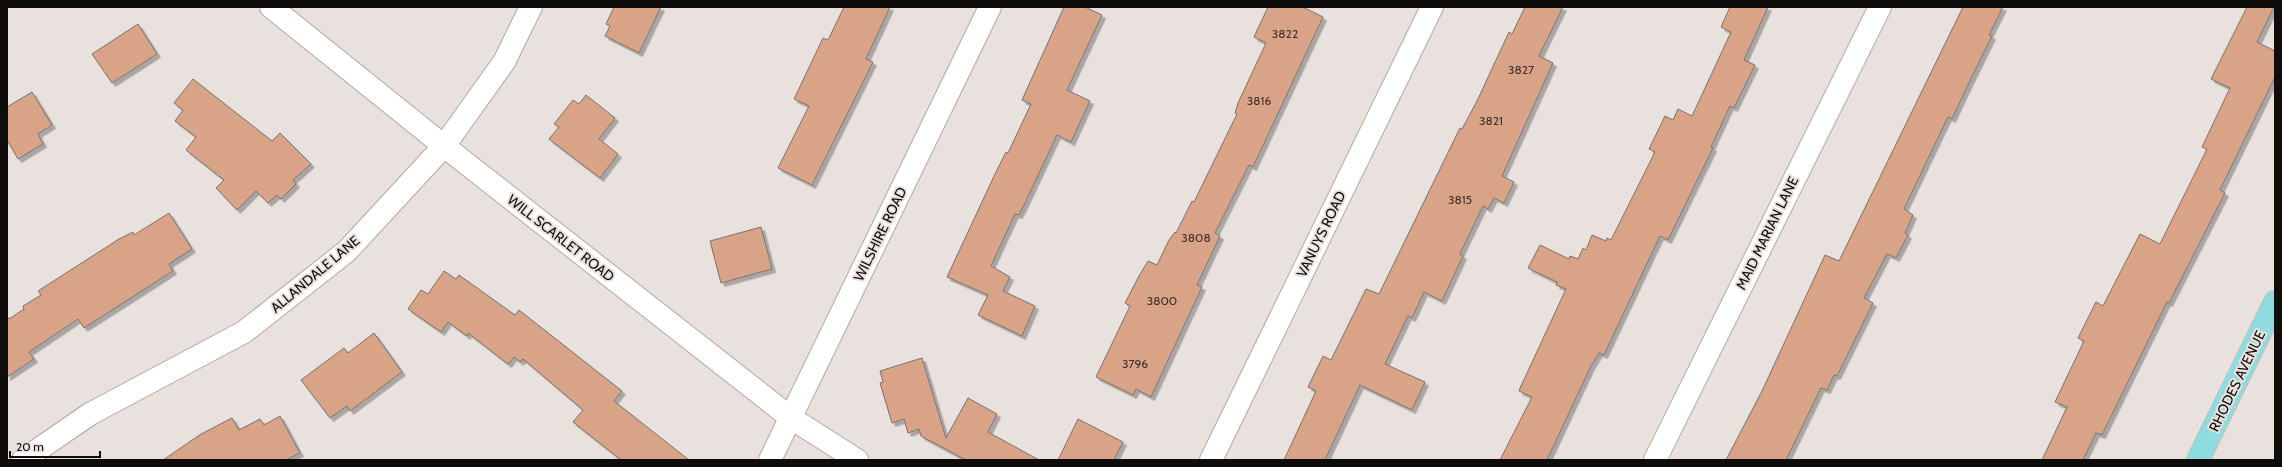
<svg xmlns="http://www.w3.org/2000/svg" width="2282" height="467" font-family="Cabin,sans-serif">
<style>
.building{fill:#d9a388;stroke:#78726e;filter:url(#shadow)}
.lines{fill:none;stroke-linecap:round;stroke-linejoin:round}
.minor-casing{stroke:#b0a9a5;stroke-width:24}
.major-casing{stroke:#c1c0c0;stroke-width:24}
.minor{stroke:#fff;stroke-width:22}
.major{stroke:#8edcdd;stroke-width:22}
.labels{text-anchor:middle;dominant-baseline:central;stroke-width:4;stroke-linejoin:round;paint-order:stroke}
.number-label{font-size:12px;fill:#42322b}
.street-label{font-size:14px;fill:#0f0d0c;stroke:#e8e1dd}
</style>
<defs>
<filter id="shadow"><feDropShadow dx="3.5" dy="3.5" stdDeviation="0" flood-color="#0004"/></filter>
</defs>
<rect width="100%" height="100%" fill="#e8e1dd"/>
<g class="building">
<path d="M614 7H661L639 53 605 36 610 26 606 24Z"/>
<path d="M844 7H890L866 59 873 62 812 185 778 168 809 106 794 99 823 38 828 40Z"/>
<path d="M1064 7H1085L1102 15 1067 90 1090 101 1071 142 1057 135 1026 201 1019 215 1015 214 991 266 1010 277 1003 291 1035 306 1022 336 978 315 988 295 947 277 995 174 1006 152 1008 153 1031 104 1022 100Z"/>
<path d="M1268 7H1303L1323 17 1253 167 1249 165 1215 233 1220 236 1197 285 1202 287 1151 397 1136 389 1133 395 1096 377 1130 306 1125 303 1139 276 1148 261 1157 265 1169 240 1175 232 1176 233 1192 201 1194 202 1237 114 1235 113 1238 103 1266 43 1254 37Z"/>
<path d="M1525 7H1563L1539 56 1553 63 1502 176 1514 182 1504 203 1494 198 1488 209 1483 206 1460 254 1463 256 1442 301 1424 292 1412 318 1408 316 1385 364 1425 382 1412 410 1360 385 1325 460H1284L1316 391 1308 387 1323 356 1331 360 1366 289 1379 294 1460 128 1462 129 1477 101 1509 32 1512 34Z"/>
<path d="M1730 7H1768L1744 60 1755 65 1734 108 1730 106 1711 147 1713 148 1668 240 1660 236 1604 355 1599 353 1591 366 1547 460H1500L1532 397 1519 391 1521 386 1566 289 1556 285 1557 282 1528 268 1540 245 1569 259 1570 256 1578 259 1583 248 1586 250 1592 235 1606 241 1607 238 1611 240 1655 152 1649 149 1665 116 1673 120 1678 109 1692 116 1731 32 1721 27Z"/>
<path d="M1963 7H2003L1989 35 1992 36 1967 87 1952 119 1948 117 1904 209 1913 215 1905 233 1908 235 1896 258 1887 254 1864 298 1873 303 1837 376 1834 375 1827 390 1821 388 1786 460H1726L1762 391 1825 255 1839 261Z"/>
<path d="M2247 7H2274L2257 42 2275 51V77L2220 190 2225 193 2224 195 2169 303 2167 302 2102 435 2096 433 2083 460H2042L2067 407 2055 402 2084 341 2078 338 2096 302 2103 306 2140 234 2160 244 2207 149 2202 147 2230 88 2211 79Z"/>
<path d="M138 24 157 54 112 83 92 54Z"/>
<path d="M193 79 272 141 280 133 311 164 293 180 296 184 281 199 277 195 268 203 256 191 237 210 216 188 224 180 186 150 196 137 175 121 183 110 174 103Z"/>
<path d="M32 92 52 125 38 134 43 144 18 159 7 140V107Z"/>
<path d="M586 95 615 118 599 139 618 154 600 178 549 139 559 127 554 124 573 100 579 104Z"/>
<path d="M169 213 192 249 169 264 173 271 84 328 78 319 29 352 34 359 7 377V316L9 319 24 309 23 306 41 295 38 291 119 239 133 232 134 235Z"/>
<path d="M761 227 772 269 721 283 710 241Z"/>
<path d="M444 271 456 279 459 275 515 315 519 310 622 391 614 401 689 460H621L573 422 583 410 523 359 520 362 514 357 508 364 468 333 467 336 448 322 441 332 408 309 421 290 428 294Z"/>
<path d="M374 333 402 372 350 411 347 406 330 418 301 380 344 348 348 353Z"/>
<path d="M922 358 946 438 968 398 997 414 988 432 1039 460H966L921 436 919 429 908 433 904 419 892 423 880 383 883 382 880 371Z"/>
<path d="M280 416 300 453 286 460H163L201 434 232 418 239 430 260 419 264 425Z"/>
<path d="M1078 419 1123 442 1114 460H1058Z"/>
</g>
<g class="lines">
<g class="minor-casing">
<g id="minor">
<path d="M271 7 444 146 791 418 857 460"/>
<path d="M23 460 90 414 244 332 347 251 444 146 504 62 531 7"/>
<path d="M770 460 990 7"/>
<path d="M1211 460 1432 7"/>
<path d="M1655 460 1880 7"/>
</g>
</g>
<g class="major-casing">
<path id="major" d="M2198 460 2275 302"/>
</g>
<use href="#minor" class="minor"/>
<use href="#major" class="major"/>
</g>
<g class="labels">
<g class="number-label">
<text x="1285" y="33">3822</text>
<text x="1521" y="69">3827</text>
<text x="1259" y="100">3816</text>
<text x="1491" y="120">3821</text>
<text x="1460" y="199">3815</text>
<text x="1196" y="237">3808</text>
<text x="1162" y="300">3800</text>
<text x="1135" y="363">3796</text>
</g>
<g class="street-label">
<text transform="translate(1767 233) rotate(-64)">MAID MARIAN LANE</text>
<text transform="translate(880 234) rotate(-64)">WILSHIRE ROAD</text>
<text transform="translate(1321 234) rotate(-64)">VANUYS ROAD</text>
<text transform="translate(561 238) rotate(38)">WILL SCARLET ROAD</text>
<text transform="translate(315 274) rotate(-40)">ALLANDALE LANE</text>
<text transform="translate(2237 381) rotate(-64)">RHODES AVENUE</text>
</g>
</g>
<rect width="2282" height="467" fill="none" stroke="#0f0d0c" stroke-width="16"/>
<path d="M10 451v6h90v-6" fill="none" stroke="#0f0d0c" stroke-width="2"/>
<text x="16" y="451" font-size="12" fill="#0f0d0c" stroke="#e8e1dd" stroke-width="3" paint-order="stroke">20 m</text>
</svg>
